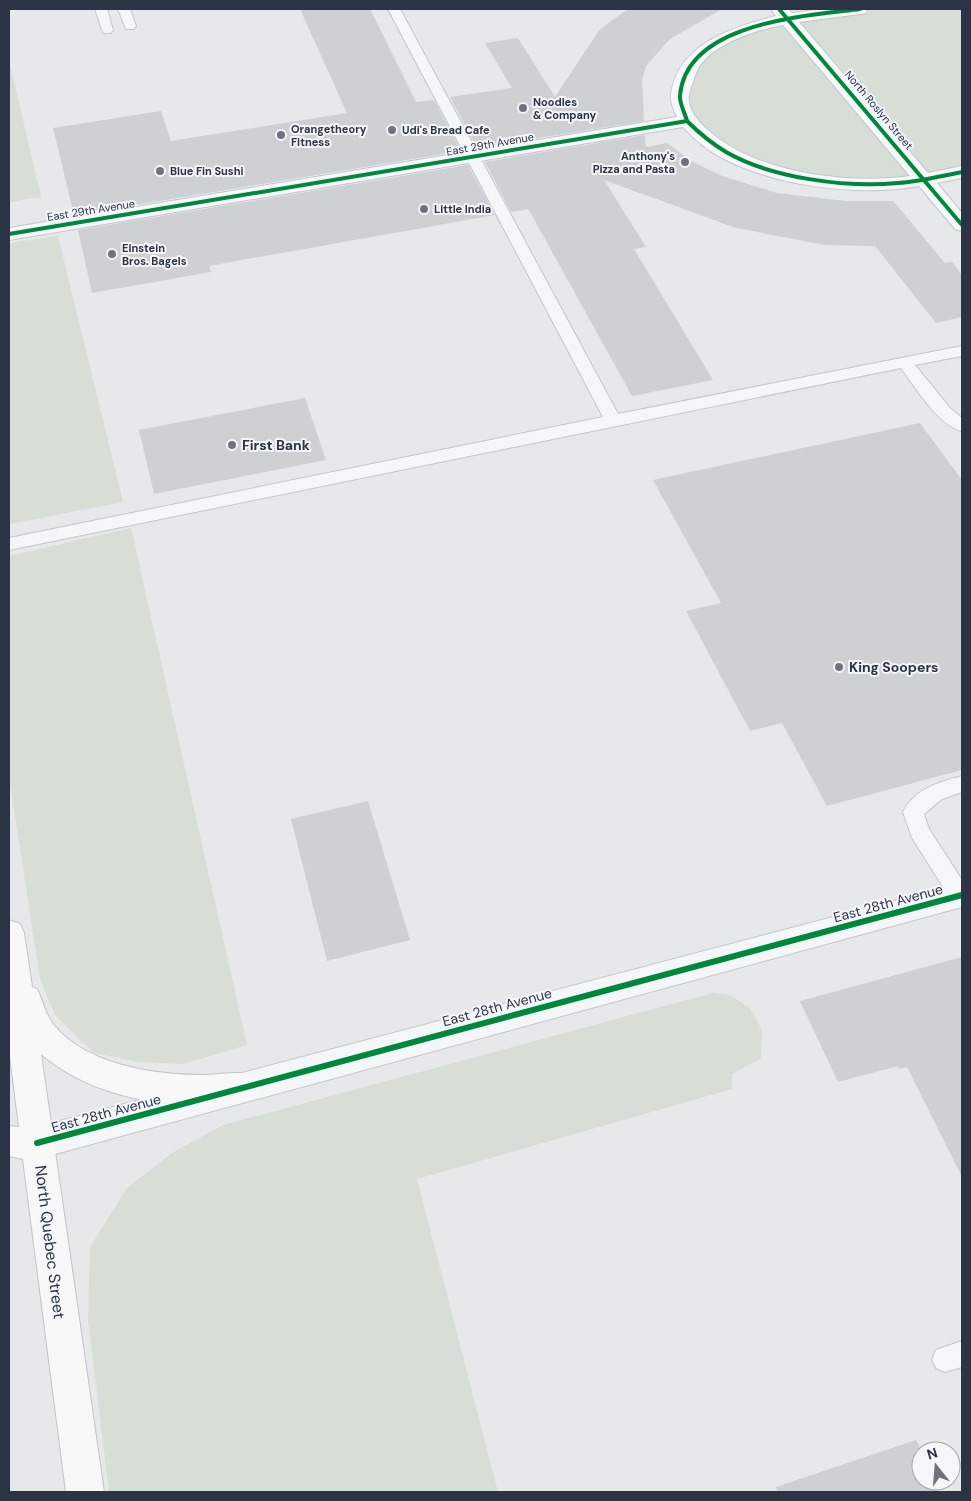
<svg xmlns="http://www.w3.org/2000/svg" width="971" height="1501" font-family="'DM Sans',sans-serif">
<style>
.green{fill:#d6ded6}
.building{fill:#ced0d3}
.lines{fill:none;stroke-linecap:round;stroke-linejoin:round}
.lane-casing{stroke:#c4c6c8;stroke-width:2}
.street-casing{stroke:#c4c6c8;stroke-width:2}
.secondary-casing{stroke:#c4c6c8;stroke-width:2}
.primary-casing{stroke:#c2c5c8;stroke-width:2}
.lane{fill:#f5f6f7;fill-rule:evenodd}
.street{fill:#f5f6f7;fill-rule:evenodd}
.secondary{fill:#f8f8f8;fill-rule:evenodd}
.primary{fill:#f8f8f8;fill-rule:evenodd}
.cycleway-far1-casing{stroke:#f4f6f9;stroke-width:6}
.cycleway-casing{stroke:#f4f6f9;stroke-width:9}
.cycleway-far1{stroke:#00873e;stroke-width:4}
.cycleway{stroke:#00873e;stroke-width:6}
.poi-dot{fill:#6c737f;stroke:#f4f6f9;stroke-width:2}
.labels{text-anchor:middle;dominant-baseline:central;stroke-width:4;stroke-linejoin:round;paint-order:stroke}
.far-poi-label{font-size:11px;font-weight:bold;fill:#2b3445;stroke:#f4f6f9;text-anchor:start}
.far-street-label{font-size:11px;fill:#2b3445;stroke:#f4f6f9}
.poi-label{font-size:14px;font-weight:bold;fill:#2b3445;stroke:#f4f6f9;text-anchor:start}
.street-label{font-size:14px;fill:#2b3445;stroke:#f4f6f9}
.near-street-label{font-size:16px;fill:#2b3445;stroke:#f4f6f9}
</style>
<rect width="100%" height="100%" fill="#e6e8ea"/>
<g class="green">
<path d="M860 9H962V172L891 184 848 183 746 161 687 121 688 68 732 34 788 20Z"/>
<path d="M9 60 41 197 9 202Z"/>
<path d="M58 236 123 502 9 524V243Z"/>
<path d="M131 528 247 1045 183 1064 138 1062 94 1053 55 1015 40 979 9 777V556Z"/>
<path d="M713 993 730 995 750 1008 762 1030 761 1058 732 1074V1089L417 1179 498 1492H109L88 1320 90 1247 127 1188 172 1153 223 1125Z"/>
</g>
<g class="building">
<path d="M300 9H370L416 102 434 100 461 151 74 215 53 128 161 111 171 141 347 113Z"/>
<path d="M628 9H722L670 39 646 66 642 81 644 121 477 148 450 97 512 88 485 43 518 38 555 97 600 29Z"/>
<path d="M645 135 646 147 667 143 691 161 722 176 777 193 845 201H893L945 263 952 262 962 275V317L936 323 875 246 825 245 736 228 604 180 646 247 634 249 713 380 632 396 530 212 528 209 511 212 485 162Z"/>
<path d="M468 165 495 215 209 266 211 272 92 293 78 230Z"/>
<path d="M305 398 326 460 154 494 139 430Z"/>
<path d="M920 423 962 480V770L827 806 782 723 750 731 686 611 721 603 653 480Z"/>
<path d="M368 801 410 940 327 961 291 819Z"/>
<path d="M962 957V1177L907 1067 899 1069 898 1066 838 1082 800 1001Z"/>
<path d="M916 1440 921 1451V1481H934L939 1492H777L776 1487Z"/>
</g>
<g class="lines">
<g class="lane-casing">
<g id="lane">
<path d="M95 9H107L113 30 111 33H103Z"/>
<path d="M118 9H130L136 26 134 29H126Z"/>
<path d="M388 9H400L618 414 962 346V356L915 365 950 408 962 418V431C939 426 915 387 901 368L9 550V538L603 417Z"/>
<path d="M962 776V792L942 799 924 814 929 829 962 880V903L952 901 912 838 903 812C914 789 939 782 962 776Z"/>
<path d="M962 1341V1367L945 1372 936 1368 932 1359 936 1350Z"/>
</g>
</g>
<g class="street-casing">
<path id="street" d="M962 883V907L37 1159 25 1154 21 1143 25 1132 37 1127Z"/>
</g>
<g class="secondary-casing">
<path id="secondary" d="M771 9H788L792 13 821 9H868L866 13 860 14 799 22 928 173 962 166V178L937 183 962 213V231L955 229 919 186C858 197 776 186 722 158 707 150 694 139 683 127L9 240V228L677 117C674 110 670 102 671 95 678 43 733 27 776 16ZM783 25 910 176C849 185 755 173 708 130 698 122 687 109 689 95 690 89 693 82 695 76 704 46 755 30 783 25Z"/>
</g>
<g class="primary-casing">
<path id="primary" d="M9 920 20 924 24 933 32 987 37 989C42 999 45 1012 51 1021 81 1064 153 1075 202 1075 221 1075 240 1070 258 1076L263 1087 258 1098C244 1103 229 1104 213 1105 154 1107 88 1094 41 1054L104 1492H66L23 1159 9 1156V1126L19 1127 9 1048Z"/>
</g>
<use href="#lane" class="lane"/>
<use href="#street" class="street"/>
<use href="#secondary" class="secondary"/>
<use href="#primary" class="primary"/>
<g class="cycleway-far1-casing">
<g id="cycleway-far1">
<path d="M779 9 962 225"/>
<path d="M687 121C699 133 711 143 726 152 771 178 846 188 898 183 919 182 941 176 962 172"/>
<path d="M687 121C685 113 679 103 680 95 687 22 806 16 860 9"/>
<path d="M9 234 687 121"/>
</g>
</g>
<g class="cycleway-casing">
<path id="cycleway" d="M37 1143 962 895"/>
</g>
<use href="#cycleway-far1" class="cycleway-far1"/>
<use href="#cycleway" class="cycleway"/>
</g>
<g class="poi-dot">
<circle cx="523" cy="108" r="5"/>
<circle cx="392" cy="130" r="5"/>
<circle cx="281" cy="135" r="5"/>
<circle cx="685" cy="162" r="5"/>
<circle cx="160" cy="171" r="5"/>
<circle cx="424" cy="209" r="5"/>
<circle cx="112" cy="254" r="5"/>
<circle cx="232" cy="445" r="5"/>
<circle cx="839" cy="667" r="5"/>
</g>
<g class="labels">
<g class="far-poi-label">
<text x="533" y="102">Noodles<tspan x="533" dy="13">&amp; Company</tspan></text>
<text x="291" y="129">Orangetheory<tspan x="291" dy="13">Fitness</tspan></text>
<text x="402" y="130">Udi's Bread Cafe</text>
<text x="675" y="156" text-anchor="end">Anthony's<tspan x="675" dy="13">Pizza and Pasta</tspan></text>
<text x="170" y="171">Blue Fin Sushi</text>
<text x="434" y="209">Little India</text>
<text x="122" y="248">Einstein<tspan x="122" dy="13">Bros. Bagels</tspan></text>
</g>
<g class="far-street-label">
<text transform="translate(879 110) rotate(50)">North Roslyn Street</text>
<text transform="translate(490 144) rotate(-10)">East 29th Avenue</text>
<text transform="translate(91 210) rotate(-9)">East 29th Avenue</text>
</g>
<g class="poi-label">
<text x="242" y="445">First Bank</text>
<text x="849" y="667">King Soopers</text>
</g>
<g class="street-label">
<text transform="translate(888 903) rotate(-15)">East 28th Avenue</text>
<text transform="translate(497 1007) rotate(-15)">East 28th Avenue</text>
<text transform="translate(106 1113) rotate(-15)">East 28th Avenue</text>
</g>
<g class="near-street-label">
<text transform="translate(50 1242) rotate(83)">North Quebec Street</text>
</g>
</g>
<rect width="971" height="1501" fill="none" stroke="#2b3445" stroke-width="20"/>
<g transform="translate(936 1466) rotate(343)"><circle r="24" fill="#f4f6f9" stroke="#a4a8b1"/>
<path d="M0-4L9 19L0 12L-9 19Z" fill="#6c737f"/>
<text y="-8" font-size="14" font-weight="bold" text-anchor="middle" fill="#2b3445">N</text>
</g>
</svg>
